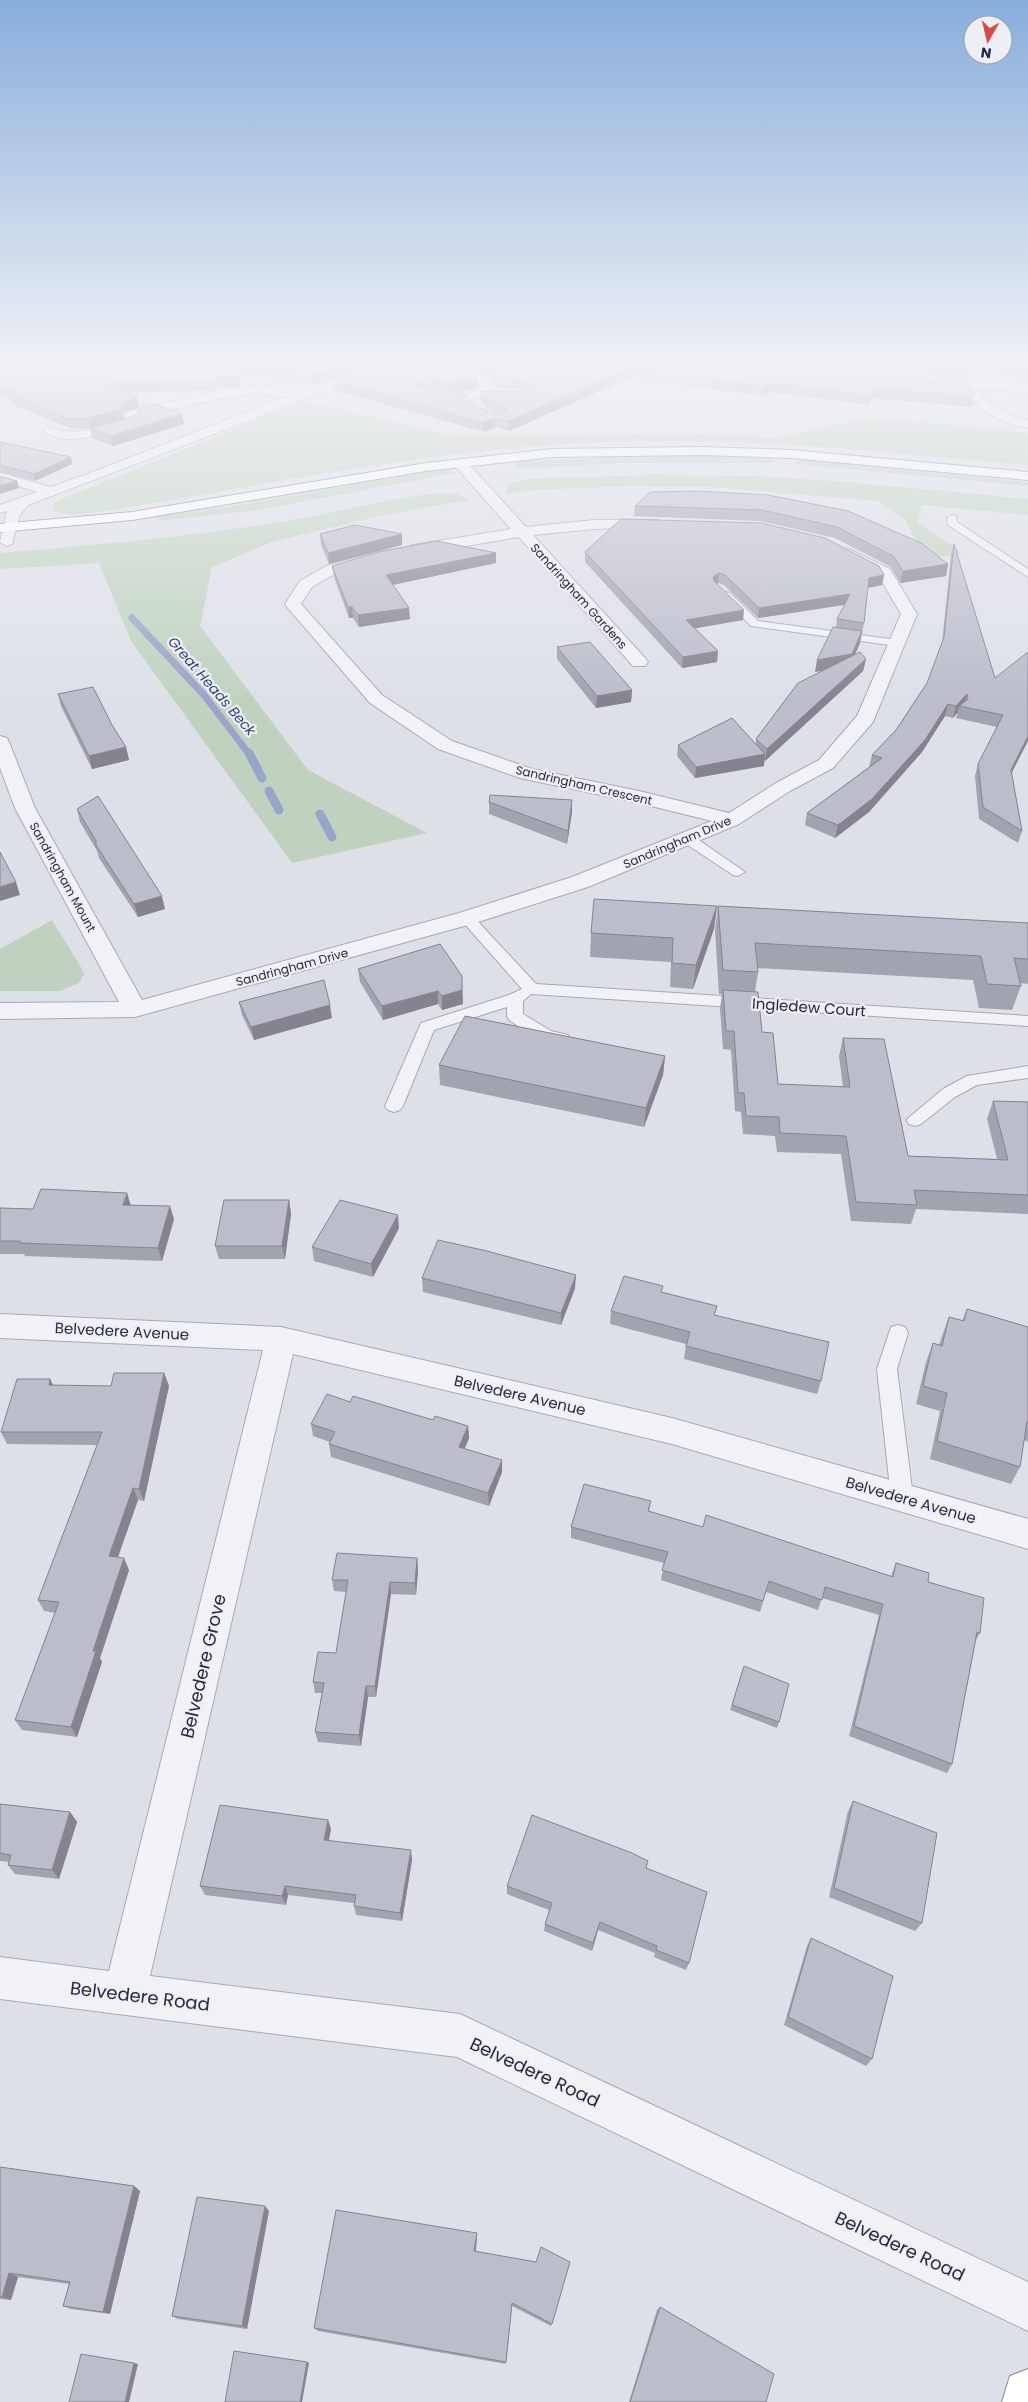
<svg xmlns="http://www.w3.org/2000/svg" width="1028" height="2402" font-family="Poppins,sans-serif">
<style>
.green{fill:#c0d2bf}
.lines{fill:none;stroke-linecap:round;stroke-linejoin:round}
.stream-far1{stroke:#99a5c8;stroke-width:7}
.stream{stroke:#99a5c8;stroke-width:9}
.service-casing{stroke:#a7a9b5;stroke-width:2}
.minor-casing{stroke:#a7a9b5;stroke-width:2}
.tertiary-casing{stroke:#a7a9b5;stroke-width:2}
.trunk-casing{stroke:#86899e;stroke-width:2}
.service{fill:#f1f1f6;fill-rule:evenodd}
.minor{fill:#f1f1f6;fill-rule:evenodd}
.tertiary{fill:#f1f1f6;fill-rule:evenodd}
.trunk{fill:#fff;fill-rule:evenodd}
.wall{fill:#a1a3ae}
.shaded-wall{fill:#83848d}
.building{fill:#bbbdca;stroke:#83848d}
.labels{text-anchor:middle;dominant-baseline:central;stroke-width:4.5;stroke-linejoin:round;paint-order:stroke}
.far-street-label{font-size:12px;fill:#272a3e;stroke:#eeeff5}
.far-water-label{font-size:14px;font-style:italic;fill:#323f72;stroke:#eeeff5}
.street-label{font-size:15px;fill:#272a3e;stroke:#eeeff5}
.near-street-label{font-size:18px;fill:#272a3e;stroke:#eeeff5}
</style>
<rect width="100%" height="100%" fill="#dee0e8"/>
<g class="green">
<path d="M304 401 452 435 543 436 681 433 776 438 870 417 1028 433V465C950 459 872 450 794 445 711 440 622 440 540 446 391 457 245 489 98 512L71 515 53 511 54 502Z"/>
<path d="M650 455 774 457 775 463H620L518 469 513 462Z"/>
<path d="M795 459 1028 482V486L795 464Z"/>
<path d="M443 469 451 470 454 473 259 510 158 521 155 517 227 507Z"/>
<path d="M651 475 752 476 835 481 1028 499V515L922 505 918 522 962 553 934 558 919 545 904 519 879 501 710 487 629 486 533 490 507 494V488L510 484 525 479Z"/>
<path d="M440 493 457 494 470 500 383 515 272 542 212 567 200 626 308 770 427 833 292 863 131 641 99 563 0 569V553C94 545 187 537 280 522 333 514 386 498 440 493Z"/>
<path d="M52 920 82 969 84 974 79 983 60 991H0V949Z"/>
</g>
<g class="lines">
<path class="stream-far1" d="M132 618 204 695 249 754"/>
<g class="stream">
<path d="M249 753 262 778"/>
<path d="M269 791 279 810"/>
<path d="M320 814 332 837"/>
</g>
<g class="service-casing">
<g id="service">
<path d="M115 424 119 427 118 429C96 436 62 447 43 430L47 427C75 435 88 431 115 424Z"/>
<path d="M952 515 956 516 957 522 1028 569V577L948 525 947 518Z"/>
<path d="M726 592 730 593 758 621 897 640 903 643 897 646 751 626 722 597V593Z"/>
<path d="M688 835 693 836 745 872 738 876 733 875 683 842 681 839 683 836Z"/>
<path d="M467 913 472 915 536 984 1028 1016V1026L531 994 523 1001V1014L551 1031 568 1035 570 1039 568 1043C546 1049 526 1031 509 1020L507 1016V1007L434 1030 403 1106 400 1110 394 1112 388 1110 385 1106 421 1023 509 995 522 989 462 921 459 918 462 915Z"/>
<path d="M1028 1066V1078L977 1085 955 1097 921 1124 915 1126 909 1124 906 1120 943 1089 967 1076Z"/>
<path d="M898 1325 905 1327 908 1333 897 1369 913 1497 910 1504 902 1507 894 1504 891 1497 877 1369 891 1327Z"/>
</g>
</g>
<g class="minor-casing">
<g id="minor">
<path d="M424 365H442L492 381 496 389 470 402 429 398 427 395 433 391 468 394 483 387Z"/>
<path d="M932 379 1028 384V392L977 389C988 406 1009 417 1028 420V428C1003 424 977 412 965 388L928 386 926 383Z"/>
<path d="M258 386 303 390 309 394 303 398 258 394 228 397 137 417 139 421 133 425 128 424 124 415 130 411 228 389Z"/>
<path d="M460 459 465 460 526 527 594 520H658L660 523 658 526 653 527 594 529 533 535 645 658 648 662 645 666H633L519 537 413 555 408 553 405 550 408 547 413 545 511 529 455 466 453 463Z"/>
<path d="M0 473 57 489 59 492 52 496 0 481Z"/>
<path d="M847 548 890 569 917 614 873 722 833 768 790 791 739 824 588 887 475 923 135 1017 0 1019V1003L119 1002 15 808 0 768V736L7 738 9 742 35 808 142 1000 459 913 572 877 712 821 639 803 520 778 438 749 370 703 287 607 285 604 300 581 326 566 369 554 374 556 377 559 374 562 338 572 312 587 301 604 382 695 452 741 532 769 639 791 729 813 776 783 819 760 857 716 901 614 878 575 842 556 839 553Z"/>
<path d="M0 1314 281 1327 672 1418 1028 1519V1549L672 1444 293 1354 150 1976 460 2014 1028 2282V2331L457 2057 0 1999V1957L109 1971 263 1350 0 1338Z"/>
</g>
</g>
<g class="tertiary-casing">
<path id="tertiary" d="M377 365H395L28 505 20 515 12 544 7 546 0 542 7 511 0 513V505L85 475 309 388Z"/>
</g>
<g class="trunk-casing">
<g id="trunk">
<path d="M702 447 791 450 1028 472V480L791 458 702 455 552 457 426 471 132 520 0 532V524L132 512 426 463 552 449Z"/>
<path d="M1028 2369V2402H1002L1010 2376Z"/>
</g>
</g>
<use href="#service" class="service"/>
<use href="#minor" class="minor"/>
<use href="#tertiary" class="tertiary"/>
<use href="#trunk" class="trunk"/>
</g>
<g class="wall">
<path d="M0 365 369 366 315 384 241 376 240 386 218 387 214 390 127 393 137 397 139 407 123 413 124 419 132 417 139 412 138 408 182 414 184 424 113 446 92 438 90 428 72 429 12 404 10 399 0 395Z"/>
<path d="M456 365H845L974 397 972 407 873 398 868 405 768 392 764 396 629 378 509 431 495 427 484 432 335 390 334 381 371 383 430 368 478 379V388L454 392 424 387 422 388 500 415 487 408 480 400V391H524L528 390 497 387 493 379 456 368Z"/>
<path d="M859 365H1028V383L1024 382 1022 378 971 373 970 379 943 378Z"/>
<path d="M0 442 71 457 72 464 35 481 0 472Z"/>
<path d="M768 495 948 564 946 576 900 583 891 567 835 538 760 521 634 516 635 506Z"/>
<path d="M320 534H402V545L329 564 321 545Z"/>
<path d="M954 544 995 678 1028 652 1012 774 1022 831 1018 843 979 819 975 776 978 764 997 727 956 718 958 712 953 718 945 716 922 752 869 812 835 838 805 825 807 813 869 767 872 755 896 730 927 683 942 643 951 555Z"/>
<path d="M496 552V563L393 585 410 619 359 627 353 618H349L334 577 332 566Z"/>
<path d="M585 552 884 575 882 585 868 588 864 623 860 643 855 655 866 659 863 671 765 761 764 760V766L695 778 677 756 678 745 756 744V739L824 670 815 672 836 628 837 619 845 605 758 618 724 585 718 583 717 584 743 620 695 628 718 651 717 662 682 668 585 562Z"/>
<path d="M557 647 632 690 631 702 596 708 557 659Z"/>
<path d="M58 694 112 725 126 747 129 760 92 769 61 706Z"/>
<path d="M489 802 572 812 567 844 489 814Z"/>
<path d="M77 809 165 909 138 917 99 858 97 851 80 822Z"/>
<path d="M717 906 714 929 693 989 670 987 671 962 590 957 591 933Z"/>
<path d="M718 906 1028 923V984L1020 983 1021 986 1012 1010 979 1008 973 980 757 968 758 972 755 992 762 1032 778 1084 843 1087 839 1056 843 1038 908 1156 997 1159 987 1119 993 1101 1028 1102V1214L916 1209 911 1224 851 1221 841 1154 777 1152 775 1136 743 1134 741 1112 735 1111 731 1050 723 1049 720 1008 722 994H719L715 930Z"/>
<path d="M440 944 463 1004 442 1010 438 1004 383 1020 360 982 358 969Z"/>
<path d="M239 1002 332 1018 254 1040 242 1015Z"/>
<path d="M665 1056 663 1075 644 1127 440 1085 439 1065Z"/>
<path d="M289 1200 291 1214 285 1259H219L215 1246Z"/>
<path d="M131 1205 174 1219 162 1261 25 1256 24 1254H0V1208L33 1209Z"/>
<path d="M399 1228 373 1277 314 1261 312 1247Z"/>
<path d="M422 1278 575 1288 561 1325 423 1292Z"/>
<path d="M662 1292 715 1315 821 1381 817 1394 684 1359 686 1344 610 1324 611 1311Z"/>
<path d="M967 1309 1028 1327V1442L1024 1440 1020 1467 1011 1484 930 1459 940 1411 916 1404 926 1362 933 1343 939 1345 942 1336 949 1317 962 1321Z"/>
<path d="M164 1373 169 1386 144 1501 138 1500 118 1557 129 1570 100 1658 102 1662 77 1737 22 1730 15 1720 55 1613 44 1611 38 1600 97 1445 7 1444 1 1432 50 1379 53 1385 111 1386Z"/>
<path d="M350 1402 433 1420 468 1426 469 1438 464 1449 502 1472 489 1506 331 1457 329 1444 330 1442 313 1436 311 1424Z"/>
<path d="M651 1501 649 1511 703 1527 891 1576 896 1563 928 1582 980 1633 976 1640 952 1764 947 1773 849 1736 879 1615 822 1598 818 1610 766 1592 760 1612 661 1580 664 1563 571 1538V1527Z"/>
<path d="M417 1558 418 1570 416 1595 391 1594 376 1697H368L361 1746 318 1742 315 1732 322 1693H315L313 1682 336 1653 346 1592 334 1591 332 1580Z"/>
<path d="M744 1666 779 1722 777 1728 730 1710Z"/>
<path d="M853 1801 922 1923 915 1931 829 1897 848 1811Z"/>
<path d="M0 1804 70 1812 77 1822 59 1879 15 1874 8 1865 9 1862 0 1861Z"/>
<path d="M328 1820 331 1829 329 1840 412 1860 402 1921 356 1915 354 1906V1903L288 1895 286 1905 205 1895 200 1886Z"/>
<path d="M648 1861 646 1868 689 1963 686 1970 654 1957 655 1953 598 1930 592 1951 544 1931 545 1924 549 1910 507 1894V1886Z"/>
<path d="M811 1938 872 2059 866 2066 784 2025 807 1946Z"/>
<path d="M0 2167 134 2186 140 2191 110 2314 71 2309 63 2306 69 2284 18 2277 11 2300 0 2299Z"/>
<path d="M269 2211 247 2329 178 2319 172 2316Z"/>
<path d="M477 2233V2237L476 2252 536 2262H570L551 2326 512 2306 506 2364 318 2331 314 2328Z"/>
<path d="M660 2307 766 2402H629L657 2310Z"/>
</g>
<g class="shaded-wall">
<path d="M341 365H369V366L315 384 314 374Z"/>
<path d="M240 367 241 376 240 386 218 387 214 390 212 380Z"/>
<path d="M630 368 629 378 509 431 508 421Z"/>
<path d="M423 378 424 387 416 392V383Z"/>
<path d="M478 379V388L454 392V382Z"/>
<path d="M769 383 768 392 764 396 765 387Z"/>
<path d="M875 389 873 398 868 405 870 396Z"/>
<path d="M137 397 139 407 123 413 124 419 90 428 88 418Z"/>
<path d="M182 414 184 424 113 446 111 436Z"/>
<path d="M495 418V427L484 432 483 423Z"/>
<path d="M71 457 72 464 35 481 34 474Z"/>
<path d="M17 481 19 488 0 494V486Z"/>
<path d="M402 534V545L329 564 328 553Z"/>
<path d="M496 553V563L387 586 386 575Z"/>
<path d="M948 564 946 576 900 583 903 571Z"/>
<path d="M719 573 718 583 712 587 713 577Z"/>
<path d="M884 575 882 585 867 588 869 578Z"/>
<path d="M850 594 848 604 758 618 759 608Z"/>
<path d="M348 607H352L353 618H349Z"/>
<path d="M409 608 410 619 359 627 358 615Z"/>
<path d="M744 610 743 620 686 630V620Z"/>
<path d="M862 631 860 643 850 666 815 672 817 660Z"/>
<path d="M718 651 717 662 682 668 683 657Z"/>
<path d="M866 659 863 671 765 761 767 749Z"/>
<path d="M632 690 631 702 596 708 597 696Z"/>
<path d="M967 694 964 705 959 706 958 712 953 718 956 706Z"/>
<path d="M948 704 945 716 922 752 869 812 835 838 838 825Z"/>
<path d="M1028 736V741L1007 782 1011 770Z"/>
<path d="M126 747 129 760 92 769 89 756Z"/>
<path d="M765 754 764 766 695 778 696 767Z"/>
<path d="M572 800V812L567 844 568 831Z"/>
<path d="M16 882 20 895 0 901V887Z"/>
<path d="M162 896 165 909 138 917 134 904Z"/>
<path d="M717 906 714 929 693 989 696 965Z"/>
<path d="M462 976 463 1004 442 1010V996Z"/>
<path d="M438 991V1004L383 1020 382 1006Z"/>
<path d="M330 1005 332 1018 254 1040 251 1027Z"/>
<path d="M665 1056 663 1075 644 1127 646 1108Z"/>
<path d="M127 1193 131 1206 123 1205Z"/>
<path d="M289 1200 291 1214 285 1259 282 1246Z"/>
<path d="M170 1206 174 1219 162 1261 158 1248Z"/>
<path d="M398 1215 399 1228 373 1277 371 1264Z"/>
<path d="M576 1275 575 1288 561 1325V1313Z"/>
<path d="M164 1373 169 1386 144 1501 139 1489Z"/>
<path d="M50 1379 56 1392 49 1385Z"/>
<path d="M468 1426 469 1438 460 1460 459 1447Z"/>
<path d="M502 1460V1472L489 1506 488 1493Z"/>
<path d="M133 1488 138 1500 114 1568 109 1556Z"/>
<path d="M124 1558 129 1570 100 1658 102 1662 77 1737 71 1727 93 1651Z"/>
<path d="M417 1558 418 1570 416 1595 415 1583Z"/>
<path d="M390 1582 391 1594 376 1697 375 1686Z"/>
<path d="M366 1686 368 1697 361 1746 359 1735Z"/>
<path d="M70 1812 77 1822 59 1879 52 1870Z"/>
<path d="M328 1820 331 1829 327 1849 324 1840Z"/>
<path d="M411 1850 412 1860 402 1921 400 1913Z"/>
<path d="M285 1886 288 1895 286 1905 282 1896Z"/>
<path d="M600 1922 598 1930 592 1951 593 1943Z"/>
<path d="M134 2186 140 2191 110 2314 103 2312Z"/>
<path d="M265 2206 269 2211 247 2329 242 2326Z"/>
<path d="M477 2233V2237L475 2255 474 2251Z"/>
<path d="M9 2273 18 2277 11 2300 2 2297Z"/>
<path d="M307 2362 309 2363 302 2402H300Z"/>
<path d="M134 2363 138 2364 129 2402H125Z"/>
</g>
<g class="building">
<path d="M0 365H341L314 374 240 367 238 376 217 377 212 380 102 384 137 397 121 403 122 409 88 418 69 419 9 394 16 392 0 386Z"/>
<path d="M419 365 430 368 438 365H442L478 379 454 382 423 378 416 383 418 388 448 393 465 394 479 408 500 415 507 409 487 399 480 391H524L535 388V385L528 381 497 378 492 370 477 365H845L945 381 966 382 974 392V397L875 389 870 396 769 383 765 387 630 368 508 421 495 418 483 423 334 381 369 367 371 383Z"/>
<path d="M919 365H971L972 370 945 369Z"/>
<path d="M985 365H1028V373H1026L1024 369Z"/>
<path d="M156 404 182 414 111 436 90 428 132 417 139 412 138 408Z"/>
<path d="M0 442 71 457 34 474 0 465Z"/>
<path d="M0 476 17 481 0 486Z"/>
<path d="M697 491 768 495 848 511 921 543 948 564 903 571 893 556 837 527 762 510 635 506 650 492Z"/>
<path d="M621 519 761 523 825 538 879 566 884 575 869 578 864 623 837 619 850 594 759 608 725 575 719 573 713 577 714 581 744 610 686 620 718 651 683 657 585 552Z"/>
<path d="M355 525 402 534 328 553 320 534Z"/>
<path d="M437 541 496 553 386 575 409 608 358 615 352 607H348L332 566 378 552Z"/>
<path d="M954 544 995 678 1028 652V736L1011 770 1022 831 983 807 978 764 1003 715 959 706 968 699 967 694 956 706 948 704 925 740 872 799 838 825 807 813 882 758 872 755 896 730 927 683 944 637Z"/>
<path d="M833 627 862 631 852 654 817 660Z"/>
<path d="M590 642 632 690 597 696 557 647Z"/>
<path d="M860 652 866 659 767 749 756 739 798 683Z"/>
<path d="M93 687 112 725 126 747 89 756 58 694Z"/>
<path d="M732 718 765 754 696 767 678 745Z"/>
<path d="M490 795 572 800 568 831 489 802Z"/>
<path d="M98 796 162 896 134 904 96 845V841L77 809Z"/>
<path d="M0 852 16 882 0 887Z"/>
<path d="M594 899 717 906 696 965 672 963 673 938 591 933Z"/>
<path d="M718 906 1028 923V959L1014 958 1021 986 987 984 981 956 755 943 758 972 723 970Z"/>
<path d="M440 944 462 976V990L442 996 438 991 382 1006 358 969Z"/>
<path d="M324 980 330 1005 251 1027 239 1002Z"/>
<path d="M723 990 758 992 762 1032 773 1033 778 1084 850 1087 843 1038 884 1039 908 1156 1008 1160 993 1101 1028 1102V1195L914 1190 917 1205 856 1202 846 1136 780 1133 779 1117 746 1116 744 1093H738L734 1031H726Z"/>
<path d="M465 1016 665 1056 646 1108 439 1065Z"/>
<path d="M41 1189 127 1193 123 1205 170 1206 158 1248 20 1243V1241H0V1208L33 1209Z"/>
<path d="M224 1200H289L282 1246H215Z"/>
<path d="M340 1200 398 1215 371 1264 312 1247Z"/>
<path d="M438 1240 487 1251 576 1275 561 1313 422 1278Z"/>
<path d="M624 1276 663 1286 661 1292 717 1306 714 1315 829 1342 821 1381 686 1346 690 1332 611 1311Z"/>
<path d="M967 1309 1028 1327V1421H1027L1020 1467 937 1441 947 1393 923 1386 933 1343 942 1346 949 1317 964 1321Z"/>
<path d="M114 1373H164L139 1489 133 1488 109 1556 124 1558 93 1651H96L71 1727 15 1720 59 1602 38 1600 102 1432H1L17 1379H50L49 1385 111 1386Z"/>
<path d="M327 1394 350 1402 353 1396 433 1420 435 1416 468 1426 459 1447 502 1460 488 1493 329 1444 335 1432 311 1424Z"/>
<path d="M584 1484 651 1501 648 1511 703 1527 706 1515 893 1577 896 1563 929 1573 928 1582 984 1598 980 1633 977 1632 952 1764 854 1726 883 1604 825 1587 822 1600 769 1581 763 1601 662 1570 668 1552 571 1527Z"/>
<path d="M337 1553 417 1558 415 1583 390 1582 375 1686H366L359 1735 315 1732 324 1683 313 1682 318 1652 336 1653 348 1580H332Z"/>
<path d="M744 1666 789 1684 779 1722 732 1705Z"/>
<path d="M853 1801 937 1833 922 1923 834 1888Z"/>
<path d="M0 1804 70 1812 52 1870 8 1865 11 1855 0 1853Z"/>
<path d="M220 1805 328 1820 324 1840 411 1850 400 1913 354 1906 356 1895 285 1886 282 1896 200 1886Z"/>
<path d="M532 1815 632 1853 648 1861 646 1868 707 1892 689 1963 656 1950 657 1946 600 1922 593 1943 545 1924 552 1903 507 1886Z"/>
<path d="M811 1938 893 1976 872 2059 788 2017Z"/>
<path d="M0 2167 134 2186 103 2312 63 2306 70 2282 9 2273 2 2297H0Z"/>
<path d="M197 2197 265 2206 242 2326 172 2316Z"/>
<path d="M336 2210 477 2233 474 2251 536 2262 541 2247 570 2262 552 2324 512 2303 506 2362 314 2328Z"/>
<path d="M660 2307 774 2374 766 2402H630Z"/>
<path d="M234 2351 307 2362 300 2402H225Z"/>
<path d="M81 2354 134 2363 125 2402H69Z"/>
</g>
<linearGradient id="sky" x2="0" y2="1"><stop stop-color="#88aedb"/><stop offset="0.52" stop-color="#f0f1f5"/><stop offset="1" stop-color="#f0f1f5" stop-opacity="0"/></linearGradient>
<rect width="1028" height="701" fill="url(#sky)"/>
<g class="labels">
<g class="far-street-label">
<text transform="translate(579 596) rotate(48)">Sandringham Gardens</text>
<text transform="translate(584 785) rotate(13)">Sandringham Crescent</text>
<text transform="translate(677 842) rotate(-23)">Sandringham Drive</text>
<text transform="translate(63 877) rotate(61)">Sandringham Mount</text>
<text transform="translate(292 967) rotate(-15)">Sandringham Drive</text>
</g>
<g class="far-water-label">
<text transform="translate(212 686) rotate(49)">Great Heads Beck</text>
</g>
<g class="street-label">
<text transform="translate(809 1007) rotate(4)">Ingledew Court</text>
<text transform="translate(122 1331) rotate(3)">Belvedere Avenue</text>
<text transform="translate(520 1395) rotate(13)">Belvedere Avenue</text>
<text transform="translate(911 1500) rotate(16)">Belvedere Avenue</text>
</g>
<g class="near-street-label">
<text transform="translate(203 1666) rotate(-77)">Belvedere Grove</text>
<text transform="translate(140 1996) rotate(7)">Belvedere Road</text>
<text transform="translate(535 2072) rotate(25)">Belvedere Road</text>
<text transform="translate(900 2246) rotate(25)">Belvedere Road</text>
</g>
</g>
<g transform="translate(988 40) rotate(188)"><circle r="24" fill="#eeeff5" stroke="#9ea0ac"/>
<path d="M0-4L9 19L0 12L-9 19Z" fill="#cd5043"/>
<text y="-8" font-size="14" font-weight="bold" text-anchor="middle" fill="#272a3e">N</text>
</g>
</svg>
